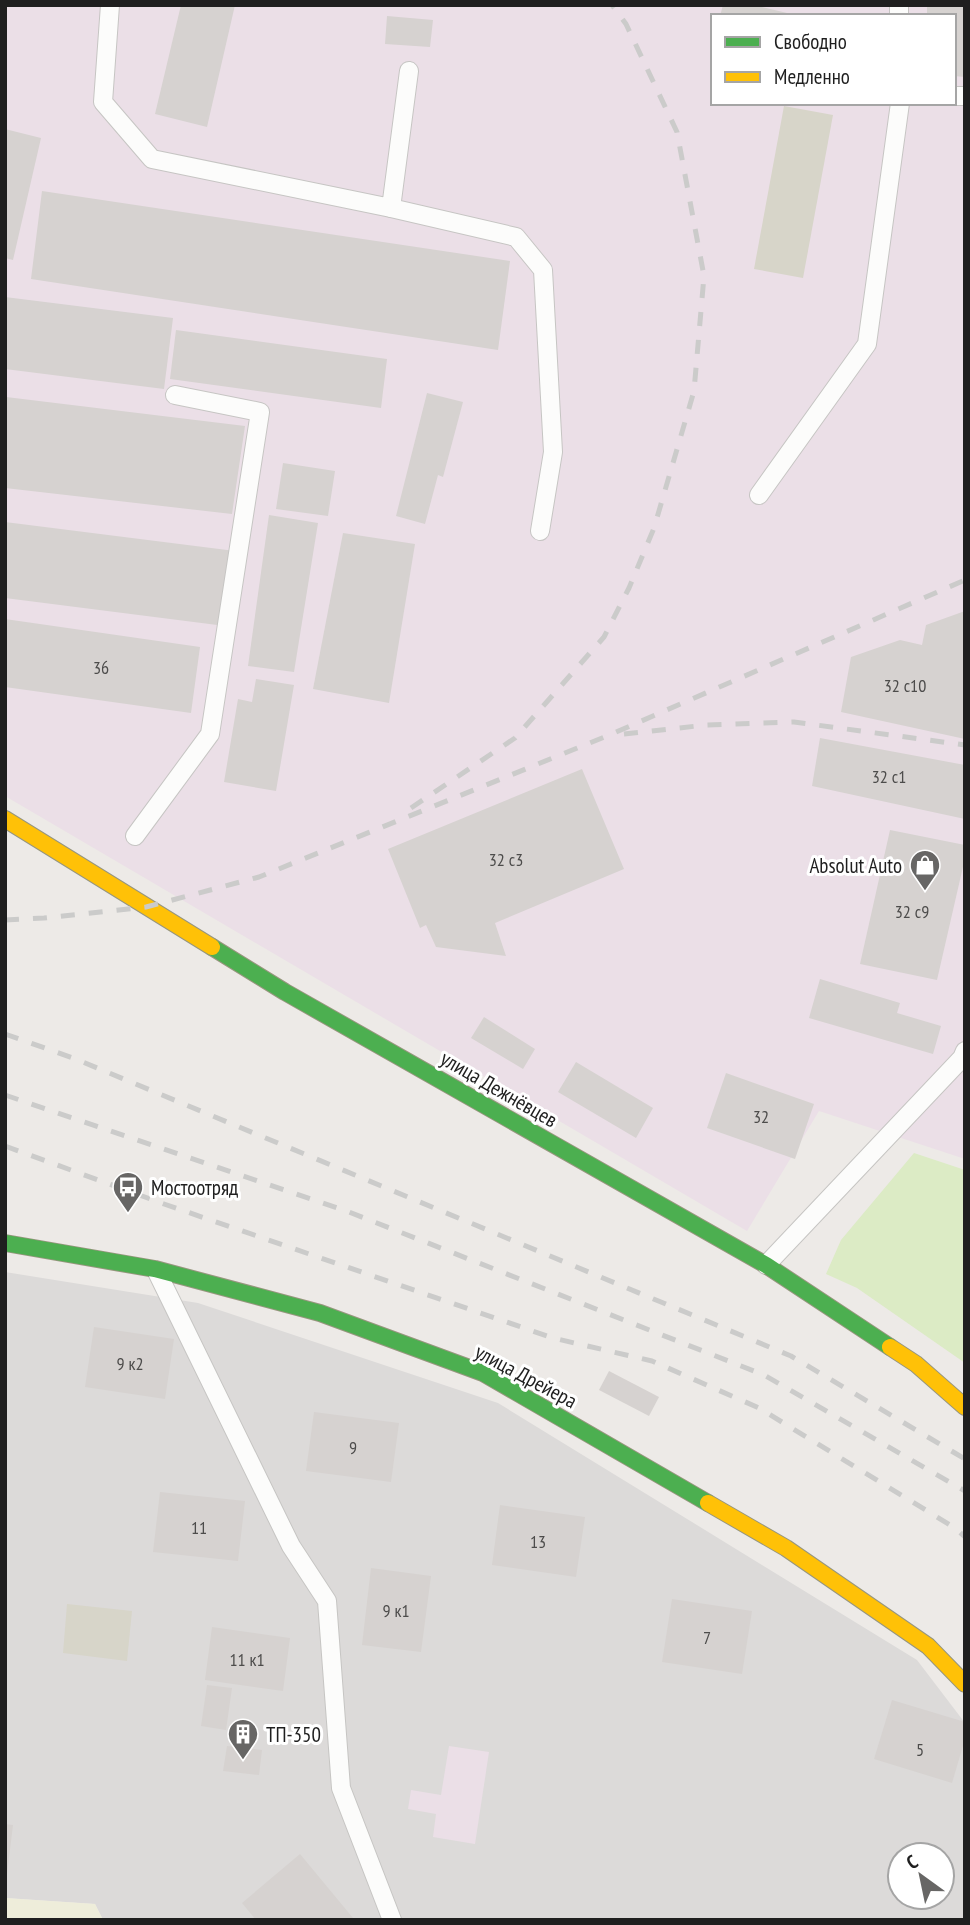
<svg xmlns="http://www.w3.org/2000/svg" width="970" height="1925" font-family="'PT Sans Narrow',sans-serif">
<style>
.residential{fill:#dcdad9;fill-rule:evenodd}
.industrial{fill:#ebdfe7;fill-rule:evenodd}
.construction{fill:#d7d5c9}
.farmland{fill:#eeedda}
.grass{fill:#dcebc5}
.building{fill:#d6d2d0}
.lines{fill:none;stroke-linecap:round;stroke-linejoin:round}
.lane-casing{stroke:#c6c5c3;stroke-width:20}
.fast-casing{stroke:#97967e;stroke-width:18}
.slow-casing{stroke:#97967e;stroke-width:18}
.lane{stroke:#fcfcfb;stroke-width:18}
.fast{stroke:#4caf50;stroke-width:16}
.slow{stroke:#ffc107;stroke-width:16}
.rail{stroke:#cbcbca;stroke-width:5;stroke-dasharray:14 14;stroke-linecap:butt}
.labels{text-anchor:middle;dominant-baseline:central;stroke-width:6;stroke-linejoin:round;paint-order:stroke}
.number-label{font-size:18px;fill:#4d4c4b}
.poi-label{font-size:21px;fill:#1f1f1f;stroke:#fff;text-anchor:start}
.street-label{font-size:21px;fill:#1f1f1f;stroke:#fff}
</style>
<rect width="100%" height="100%" fill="#edeae7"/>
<path class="residential" d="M5 1272 198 1303 498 1403 917 1660 965 1723V1920H103L95 1904 5 1898ZM900 1855H942V1897H900Z"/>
<g class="industrial">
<path d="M5 5H965V1159L819 1111 747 1231 5 796ZM713 16H954V103H713Z"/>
<path d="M449 1746 489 1752 475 1844 433 1837 436 1814 408 1809 411 1790 441 1795Z"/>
</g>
<g class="construction">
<path d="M784 106 833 115 803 278 754 269Z"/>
<path d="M67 1604 132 1611 127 1661 63 1653Z"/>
</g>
<path class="farmland" d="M5 1898 95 1904 103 1920H5Z"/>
<path class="grass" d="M914 1153 965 1170V1363L857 1288 826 1274 841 1240Z"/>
<g class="building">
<path d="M181 5H235L207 127 155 114Z"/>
<path d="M723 5H753L787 13 786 16H720Z"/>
<path d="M927 5H965V77L954 76V16H927Z"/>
<path d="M387 16 433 20 430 47 385 44Z"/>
<path d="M5 129 41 138 13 260 5 258Z"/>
<path d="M42 191 510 261 498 350 31 279Z"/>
<path d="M5 297 173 318 164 389 5 369Z"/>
<path d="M176 330 387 359 381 408 170 379Z"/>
<path d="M427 393 463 402 443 477 438 475 425 524 396 516Z"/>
<path d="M6 397 245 426 232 514 5 488Z"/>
<path d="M283 463 335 471 328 516 276 509Z"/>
<path d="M269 515 318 523 294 672 248 666Z"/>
<path d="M5 522 243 552 233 627 5 598Z"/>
<path d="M343 533 415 544 389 703 313 689Z"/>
<path d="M965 611V739L841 712 851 657 900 640 922 645 926 625Z"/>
<path d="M5 619 200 647 191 713 5 687Z"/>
<path d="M256 679 294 685 276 791 224 782 238 699 252 702Z"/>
<path d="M820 738 965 765V819L812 786Z"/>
<path d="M582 769 624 869 495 923 506 956 436 947 426 925 420 928 388 849Z"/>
<path d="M890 830 965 845V858L937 980 860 964Z"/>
<path d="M820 979 900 1003 897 1013 941 1026 933 1054 809 1018Z"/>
<path d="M484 1017 535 1049 523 1069 471 1038Z"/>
<path d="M576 1062 653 1108 636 1138 558 1092Z"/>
<path d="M726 1073 814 1104 795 1159 707 1128Z"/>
<path d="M94 1327 174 1339 165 1399 85 1387Z"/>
<path d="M609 1371 659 1397 649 1416 599 1390Z"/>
<path d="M314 1412 399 1423 391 1482 306 1471Z"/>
<path d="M160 1492 245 1501 238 1561 153 1552Z"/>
<path d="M500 1505 585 1517 576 1577 492 1565Z"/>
<path d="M371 1568 431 1576 421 1652 362 1645Z"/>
<path d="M672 1599 752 1611 742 1674 662 1662Z"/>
<path d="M212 1627 290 1638 283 1691 205 1680Z"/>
<path d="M207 1685 232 1688 226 1730 201 1726Z"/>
<path d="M892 1700 965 1722V1739L952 1783 874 1759Z"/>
<path d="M227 1746 262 1750 259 1775 223 1771Z"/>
<path d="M5 1824 13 1825 7 1874H5Z"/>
<path d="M300 1854 353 1918 351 1920H256L242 1903Z"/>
</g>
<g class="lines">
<g class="lane-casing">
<g id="lane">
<path d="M110 5 103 102 152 159 391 208 409 71"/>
<path d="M899 16V5"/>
<path d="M954 96H965"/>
<path d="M391 208 516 237 543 270 553 452 540 531"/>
<path d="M759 495 867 344 900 103"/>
<path d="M135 836 210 734 260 412 175 395"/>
<path d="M766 1265 962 1058 965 1051"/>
<path d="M157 1272 291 1546 327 1601 341 1788 392 1920"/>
</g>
</g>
<g class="fast-casing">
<g id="fast">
<path d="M212 947 285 992 766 1265 890 1347"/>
<path d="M5 1243 155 1269 320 1313 483 1373 708 1503"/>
</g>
</g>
<g class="slow-casing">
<g id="slow">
<path d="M5 819 212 947"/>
<path d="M890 1347 916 1364 965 1407"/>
<path d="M708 1503 786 1548 928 1646 965 1684"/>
</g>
</g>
<use href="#lane" class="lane"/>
<use href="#fast" class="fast"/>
<use href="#slow" class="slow"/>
<g class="rail">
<path d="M624 734 706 725 794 722 965 745"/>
<path d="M411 808 515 738 604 637 629 588 654 528 694 391 704 276 677 132 626 24 612 5"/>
<path d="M5 920 44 918 146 907 259 877 607 736 965 580"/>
<path d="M5 1034 73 1058 791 1356 965 1459"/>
<path d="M5 1095 349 1212 764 1375 965 1491"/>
<path d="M5 1146 164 1204 553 1338 652 1361 759 1408 955 1528 965 1537"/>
</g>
</g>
<defs>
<g id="shop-pin" transform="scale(1.575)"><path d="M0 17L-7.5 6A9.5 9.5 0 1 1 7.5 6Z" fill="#676665" stroke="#fff"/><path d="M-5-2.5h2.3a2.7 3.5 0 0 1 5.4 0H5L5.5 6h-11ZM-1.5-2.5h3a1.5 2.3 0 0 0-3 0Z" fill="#fff"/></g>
<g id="bus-pin" transform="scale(1.575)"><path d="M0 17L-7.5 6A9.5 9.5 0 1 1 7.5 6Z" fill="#676665" stroke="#fff"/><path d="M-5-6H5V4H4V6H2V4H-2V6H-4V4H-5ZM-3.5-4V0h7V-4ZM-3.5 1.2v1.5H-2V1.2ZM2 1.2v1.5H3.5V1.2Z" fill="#fff"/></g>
<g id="building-pin" transform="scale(1.575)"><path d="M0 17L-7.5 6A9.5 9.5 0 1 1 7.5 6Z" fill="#676665" stroke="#fff"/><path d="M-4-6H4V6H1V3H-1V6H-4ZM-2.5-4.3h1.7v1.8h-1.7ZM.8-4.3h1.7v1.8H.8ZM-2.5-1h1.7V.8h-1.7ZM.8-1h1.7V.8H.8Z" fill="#fff"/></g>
</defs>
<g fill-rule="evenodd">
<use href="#shop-pin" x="925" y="865"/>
<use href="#bus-pin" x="128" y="1187"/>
<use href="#building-pin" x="243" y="1734"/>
</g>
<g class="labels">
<g class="number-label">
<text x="101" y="667">36</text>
<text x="905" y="685">32 с10</text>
<text x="889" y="776">32 с1</text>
<text x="506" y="859">32 с3</text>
<text x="912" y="911">32 с9</text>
<text x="761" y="1116">32</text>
<text x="130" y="1363">9 к2</text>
<text x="353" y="1447">9</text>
<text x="199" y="1527">11</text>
<text x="538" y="1541">13</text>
<text x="396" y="1610">9 к1</text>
<text x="707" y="1637">7</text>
<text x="247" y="1659">11 к1</text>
<text x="920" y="1749">5</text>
</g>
<g class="poi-label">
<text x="902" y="865" text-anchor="end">Absolut Auto</text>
<text x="151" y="1187">Мостоотряд</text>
<text x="266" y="1734">ТП-350</text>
</g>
<g class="street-label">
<text transform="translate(499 1089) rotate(30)">улица Дежнёвцев</text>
<text transform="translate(526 1376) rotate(28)">улица Дрейера</text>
</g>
</g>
<rect width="970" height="1925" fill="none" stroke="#1f1f1f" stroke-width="14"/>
<rect x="711" y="14" width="245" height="91" fill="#ffffff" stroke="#a5a5a5" stroke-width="2"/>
<rect x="725" y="37" width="35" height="10" fill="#4caf50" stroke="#a5a5a5" stroke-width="2"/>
<text x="774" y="49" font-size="21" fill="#1f1f1f">Свободно</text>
<rect x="725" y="72" width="35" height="10" fill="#ffc107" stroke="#a5a5a5" stroke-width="2"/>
<text x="774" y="84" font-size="21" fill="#1f1f1f">Медленно</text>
<g transform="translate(921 1876) rotate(327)"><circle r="33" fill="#ffffff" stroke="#a5a5a5" stroke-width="2"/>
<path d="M0-5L12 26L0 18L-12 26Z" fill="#676665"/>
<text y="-10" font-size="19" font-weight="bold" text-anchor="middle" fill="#1f1f1f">С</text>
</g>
</svg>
